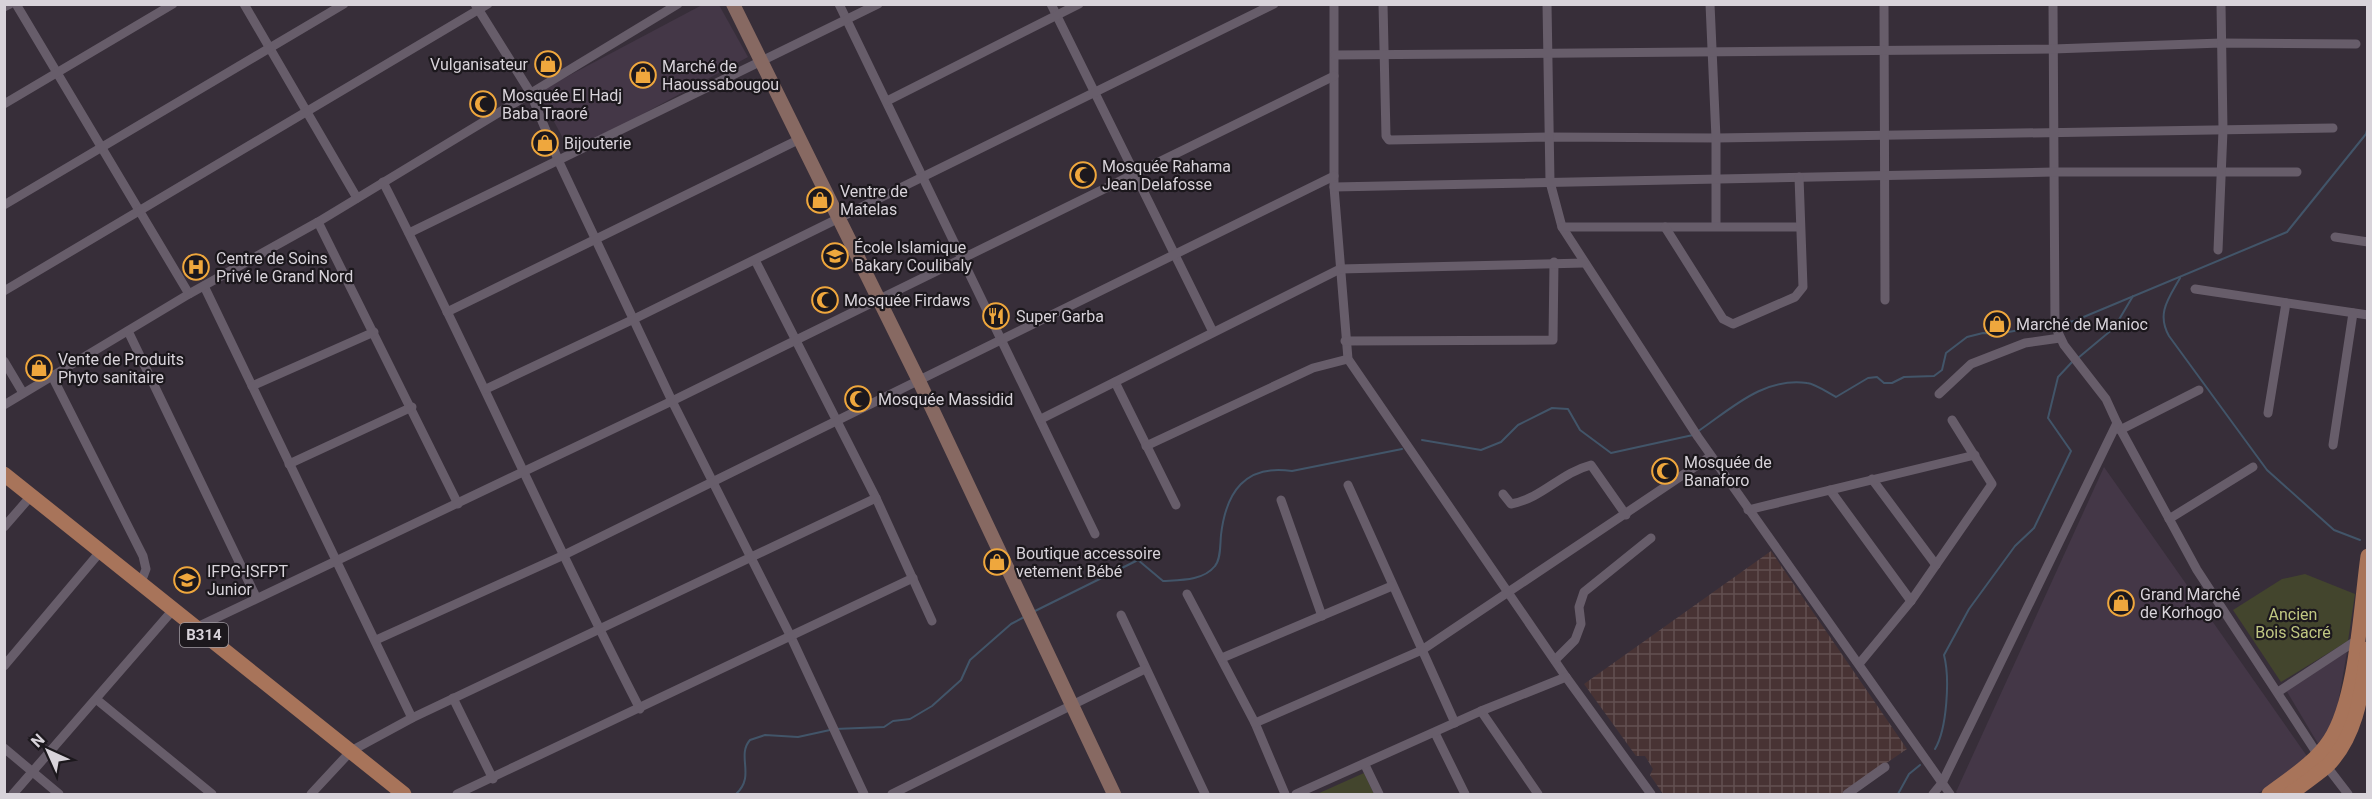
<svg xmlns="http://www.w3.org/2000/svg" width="2372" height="799" font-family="Roboto,sans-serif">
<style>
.built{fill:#443747}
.industrial{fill:url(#industrial-grid)}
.park{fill:#43452d}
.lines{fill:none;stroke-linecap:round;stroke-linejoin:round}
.stream{stroke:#425569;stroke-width:2}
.street{stroke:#675d6a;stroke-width:9}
.secondary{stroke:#876962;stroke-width:14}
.primary{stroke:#a8745a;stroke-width:15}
.labels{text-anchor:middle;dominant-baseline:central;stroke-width:4.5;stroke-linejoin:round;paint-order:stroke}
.shield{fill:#1c181d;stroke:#a09ba1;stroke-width:1.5}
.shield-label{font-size:15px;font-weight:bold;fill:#d8d3da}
.poi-label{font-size:16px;fill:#d8d3da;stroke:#1c181d;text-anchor:start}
.park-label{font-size:16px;fill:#c0c782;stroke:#1c181d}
</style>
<defs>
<pattern id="industrial-grid" width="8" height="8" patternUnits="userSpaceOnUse" patternTransform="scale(1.5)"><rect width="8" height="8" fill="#483334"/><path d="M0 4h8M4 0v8" fill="none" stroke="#625051"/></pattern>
</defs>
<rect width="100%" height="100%" fill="#372e39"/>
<g class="built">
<path d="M702 5H719L748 57 571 153 538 92Z"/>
<path d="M2104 467 2309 759 2257 794H1958L1956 792Z"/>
<path d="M2347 652 2336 715 2320 747 2286 690Z"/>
</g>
<path class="industrial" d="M1771 551 1907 749 1841 794H1663L1650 775 1653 769 1645 756H1636L1584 684Z"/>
<g class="park">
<path d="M2305 574 2355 594 2348 641 2281 682 2233 610 2282 579Z"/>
<path d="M1364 773 1374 794H1317Z"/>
</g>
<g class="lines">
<g class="stream">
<path d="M2180 278C2169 298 2156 313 2169 336L2267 470 2334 530 2360 540"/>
<path d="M2057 324 2074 321 2287 232 2366 134 2368 126"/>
<path d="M2078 358 2114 328 2133 296"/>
<path d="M1697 432C1731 409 1763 377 1807 383 1816 384 1828 393 1836 397L1868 378 1877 377 1884 383H1892L1904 377 1934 376 1942 370 1946 353 1967 337 1983 333 1998 334 2051 324"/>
<path d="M1422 440 1481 450 1501 442 1518 425 1552 408 1568 409 1580 430 1611 453 1693 435"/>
<path d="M1033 612 1138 560 1163 581C1180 580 1203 581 1215 566 1221 559 1220 545 1221 535 1226 492 1245 464 1292 471L1402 449"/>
<path d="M835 729 884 727 893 721 910 719 932 706 961 680 970 660 1011 624 1026 616"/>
<path d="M1935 749C1947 729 1950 678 1944 655L1969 609 2015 546 2034 528 2071 451 2048 418 2058 377 2073 361"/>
<path d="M736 794C756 776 736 756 750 740L765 735 798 737 830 730"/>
<path d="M1898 794 1909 774 1920 765"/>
</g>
<g class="street">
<path d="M16 4 189 294"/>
<path d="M244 4 357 198"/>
<path d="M475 4 530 92 559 162 672 401 790 635 864 794"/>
<path d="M839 4 1095 534"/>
<path d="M1051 4 1213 332"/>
<path d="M1334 4V187L1348 359 1566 677 1651 794"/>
<path d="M1383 4 1386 136 1389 140 1548 137 1716 138 2333 128"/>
<path d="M1547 4 1550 182 1562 227 1698 437 1950 794"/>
<path d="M1710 4 1716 138V226"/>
<path d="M1884 4 1885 300"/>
<path d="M2053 4 2055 326 2064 345 2106 399 2117 423 2197 570 2318 755 2348 794"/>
<path d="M4 7 10 4"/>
<path d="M1335 55 2053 49 2221 43 2356 44"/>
<path d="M887 101 1079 4"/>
<path d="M4 104 173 4"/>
<path d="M383 182C472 356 550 535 640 709"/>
<path d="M1334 187 2053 172H2297"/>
<path d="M4 205 344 4"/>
<path d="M318 222 458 504"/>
<path d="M1562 227H1800"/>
<path d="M1665 227 1723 319 1733 324 1795 297 1803 287 1799 177"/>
<path d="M409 233 878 4"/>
<path d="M2335 237 2368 242"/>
<path d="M2218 250 2223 130 2221 4"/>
<path d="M755 260 876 498 932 621"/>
<path d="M204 286 412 718"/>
<path d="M2195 289 2368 315"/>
<path d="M4 291 488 4"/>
<path d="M447 312 800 139"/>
<path d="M128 331 256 597"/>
<path d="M1345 341 1553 340 1554 262"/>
<path d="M4 361 23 393"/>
<path d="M52 376 143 556 146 569 140 585"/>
<path d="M1115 382 1176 505"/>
<path d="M252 386 374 332"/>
<path d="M486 389 634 319 1274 4"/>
<path d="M1939 394 1971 364 2025 343 2060 338"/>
<path d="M4 405 189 294 318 222 678 4"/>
<path d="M2268 413 2286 303"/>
<path d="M1041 419 1340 269 1584 263"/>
<path d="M2120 430 2199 390"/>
<path d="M2333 445 2353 313"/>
<path d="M1146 446 1313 368 1348 359"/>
<path d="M289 464 412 407"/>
<path d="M1872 479 1936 565"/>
<path d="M1348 485 1455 723"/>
<path d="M1830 490 1911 601"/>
<path d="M1503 494 1511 504C1543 498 1560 473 1591 465L1626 515"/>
<path d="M1281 500 1322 616"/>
<path d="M1748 510 1975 455"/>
<path d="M2169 519 2253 467"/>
<path d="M4 527 31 496"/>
<path d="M1187 594 1255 723 1285 794"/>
<path d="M1121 615 1205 794"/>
<path d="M195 628 672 401 1334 76"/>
<path d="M376 640 564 555 1334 176"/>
<path d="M1222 658 1392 586"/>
<path d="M1555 660 1575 640 1581 624 1579 607 1584 592 1651 538"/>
<path d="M1859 664 1911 601 1992 484 1952 420"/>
<path d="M4 666 100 552"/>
<path d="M2278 692 2357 640"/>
<path d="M453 698 493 779"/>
<path d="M96 699 212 794"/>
<path d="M1481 711 1538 794"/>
<path d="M1255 723 1422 650 1711 456"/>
<path d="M1435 733 1465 794"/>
<path d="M4 748 59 794"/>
<path d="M1365 765 1379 794"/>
<path d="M13 794 172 611"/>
<path d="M311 794 351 751 412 718 876 498"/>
<path d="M457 794 913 578"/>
<path d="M892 794 1145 669"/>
<path d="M1296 794 1481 711 1566 677"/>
<path d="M1847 794 1885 767"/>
<path d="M1933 794 1942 783 2117 423"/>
</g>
<path class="secondary" d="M733 4 919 381 1114 794"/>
<g class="primary">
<path d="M4 474 404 794"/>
<path d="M2269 794C2290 778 2315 763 2330 740 2357 699 2361 605 2368 556"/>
<path d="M2290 794C2302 785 2315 776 2327 766 2358 735 2362 689 2368 649"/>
</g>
</g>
<defs>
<g id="shop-ring" transform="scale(1.35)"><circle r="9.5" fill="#1c181d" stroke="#efa73d" stroke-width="1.5"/><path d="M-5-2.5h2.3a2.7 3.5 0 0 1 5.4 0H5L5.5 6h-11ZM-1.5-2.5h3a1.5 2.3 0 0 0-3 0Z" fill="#efa73d"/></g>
<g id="mosque-ring" transform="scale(1.35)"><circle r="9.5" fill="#1c181d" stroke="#efa73d" stroke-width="1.5"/><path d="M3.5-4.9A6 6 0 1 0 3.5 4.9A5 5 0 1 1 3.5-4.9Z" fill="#efa73d"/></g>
<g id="school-ring" transform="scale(1.35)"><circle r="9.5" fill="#1c181d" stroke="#efa73d" stroke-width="1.5"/><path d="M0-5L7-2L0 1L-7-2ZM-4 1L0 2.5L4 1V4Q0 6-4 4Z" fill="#efa73d"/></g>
<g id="hospital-ring" transform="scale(1.35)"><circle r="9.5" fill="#1c181d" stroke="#efa73d" stroke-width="1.5"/><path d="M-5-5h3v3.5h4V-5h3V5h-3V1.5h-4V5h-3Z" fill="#efa73d"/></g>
<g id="restaurant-ring" transform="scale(1.35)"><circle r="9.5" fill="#1c181d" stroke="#efa73d" stroke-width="1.5"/><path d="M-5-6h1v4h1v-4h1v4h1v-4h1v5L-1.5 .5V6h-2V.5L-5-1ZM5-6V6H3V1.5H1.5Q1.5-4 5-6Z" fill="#efa73d"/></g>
</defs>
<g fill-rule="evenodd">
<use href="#shop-ring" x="548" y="64"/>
<use href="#shop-ring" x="643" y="75"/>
<use href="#mosque-ring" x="483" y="104"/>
<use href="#shop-ring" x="545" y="143"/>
<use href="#mosque-ring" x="1083" y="175"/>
<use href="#shop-ring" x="820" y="200"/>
<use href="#school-ring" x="835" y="256"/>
<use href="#hospital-ring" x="196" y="267"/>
<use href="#mosque-ring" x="825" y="300"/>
<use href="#restaurant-ring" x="996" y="316"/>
<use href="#shop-ring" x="1997" y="324"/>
<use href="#shop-ring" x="39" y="368"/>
<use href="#mosque-ring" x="858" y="399"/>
<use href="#mosque-ring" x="1665" y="471"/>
<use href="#shop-ring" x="997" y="562"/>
<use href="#school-ring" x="187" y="580"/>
<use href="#shop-ring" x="2121" y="603"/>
</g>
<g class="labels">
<rect class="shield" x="180" y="623" width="48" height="24" rx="4.5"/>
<g class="shield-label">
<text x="204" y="635">B314</text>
</g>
<g class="poi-label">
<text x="528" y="64" text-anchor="end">Vulganisateur</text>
<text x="662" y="66">Marché de<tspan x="662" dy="18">Haoussabougou</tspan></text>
<text x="502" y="95">Mosquée El Hadj<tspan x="502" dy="18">Baba Traoré</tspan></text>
<text x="564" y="143">Bijouterie</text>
<text x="1102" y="166">Mosquée Rahama<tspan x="1102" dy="18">Jean Delafosse</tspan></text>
<text x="840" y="191">Ventre de<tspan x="840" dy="18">Matelas</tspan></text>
<text x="854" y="247">École Islamique<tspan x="854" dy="18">Bakary Coulibaly</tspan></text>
<text x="216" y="258">Centre de Soins<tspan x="216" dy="18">Privé le Grand Nord</tspan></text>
<text x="844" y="300">Mosquée Firdaws</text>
<text x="1016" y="316">Super Garba</text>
<text x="2016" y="324">Marché de Manioc</text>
<text x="58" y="359">Vente de Produits<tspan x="58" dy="18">Phyto sanitaire</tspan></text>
<text x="878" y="399">Mosquée Massidid</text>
<text x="1684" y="462">Mosquée de<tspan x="1684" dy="18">Banaforo</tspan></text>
<text x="1016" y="553">Boutique accessoire<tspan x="1016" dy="18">vetement Bébé</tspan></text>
<text x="207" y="571">IFPG-ISFPT<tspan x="207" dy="18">Junior</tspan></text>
<text x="2140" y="594">Grand Marché<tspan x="2140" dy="18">de Korhogo</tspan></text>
</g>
<g class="park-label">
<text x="2293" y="614">Ancien<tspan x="2293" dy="18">Bois Sacré</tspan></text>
</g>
</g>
<rect width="2372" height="799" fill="none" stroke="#d8d3da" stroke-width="12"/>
<g transform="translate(48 751) rotate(315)" stroke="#1c181d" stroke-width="4.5" paint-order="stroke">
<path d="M0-4.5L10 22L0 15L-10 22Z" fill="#d8d3da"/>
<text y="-9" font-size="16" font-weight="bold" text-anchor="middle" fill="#d8d3da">N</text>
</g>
</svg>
